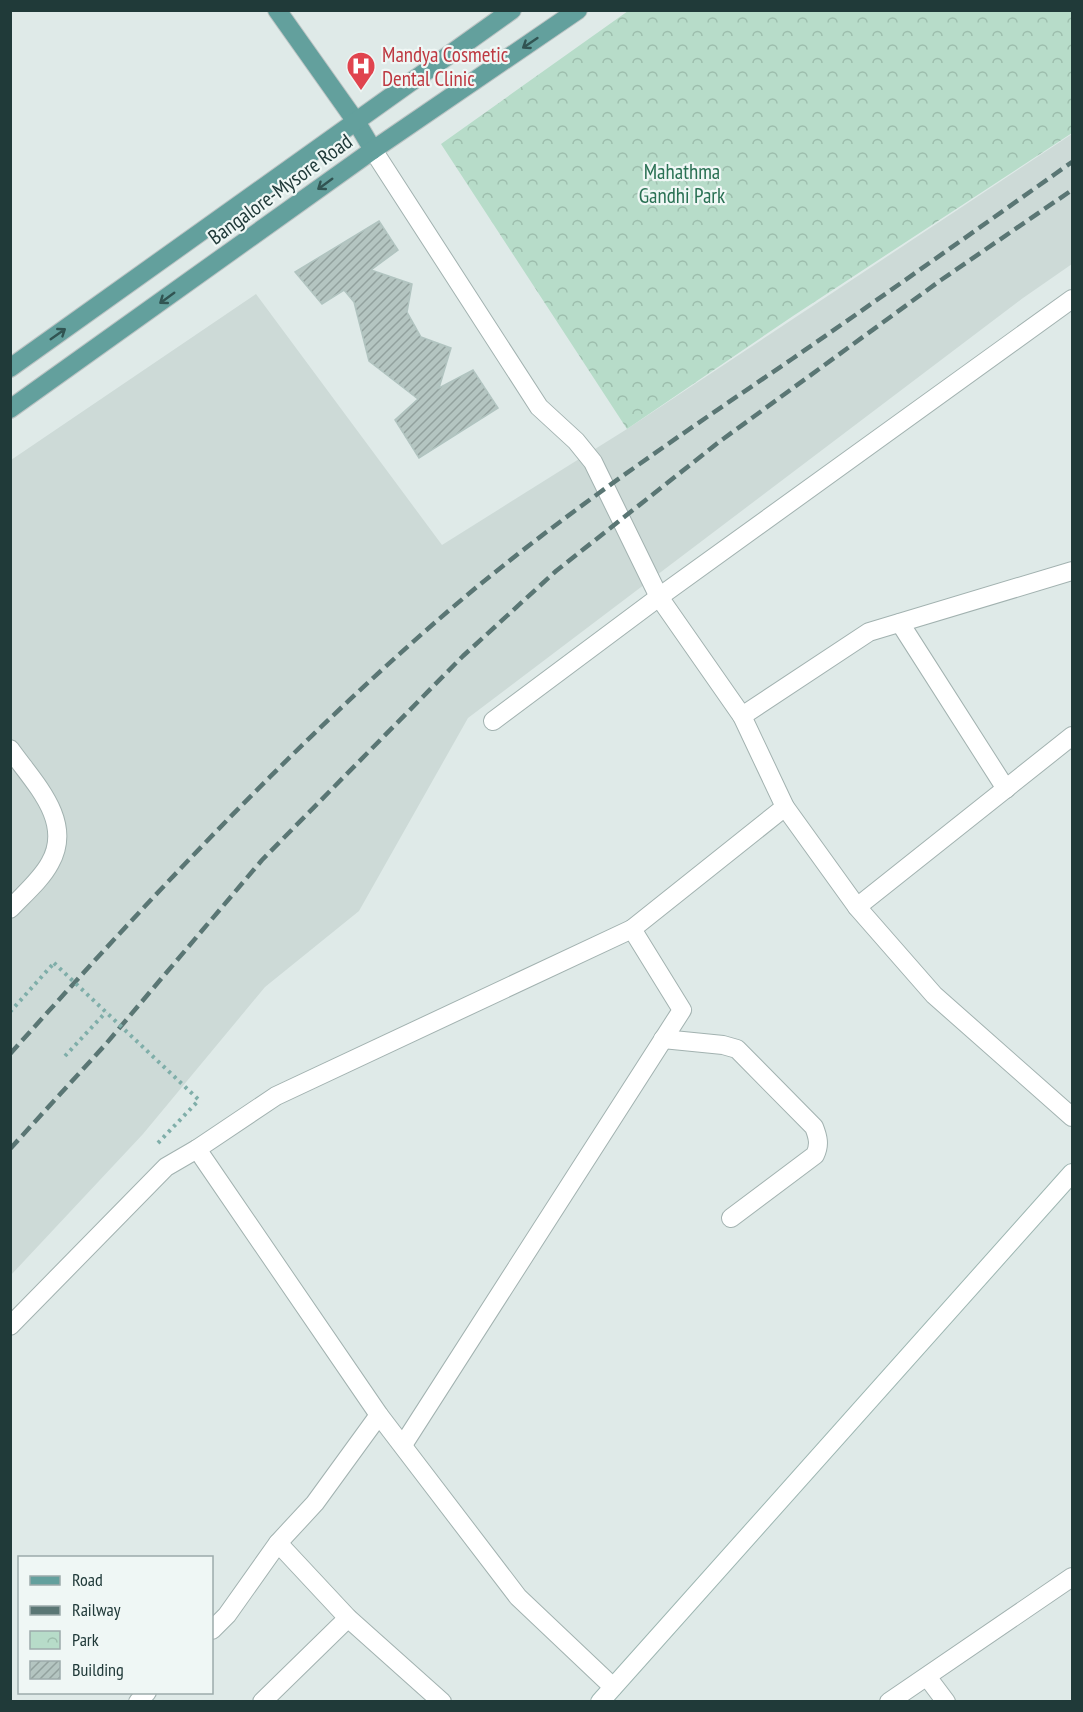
<svg xmlns="http://www.w3.org/2000/svg" width="1083" height="1712" font-family="'PT Sans Narrow',sans-serif">
<style>
.built{fill:#cddad7}
.park{fill:url(#park-crowns)}
.building{fill:url(#building-hatch);stroke:#b1c4c0;stroke-width:1.5}
.lines{fill:none;stroke-linecap:round;stroke-linejoin:round}
.street-casing{stroke:#a2b2b0;stroke-width:20}
.secondary-casing{stroke:#9eb6b2;stroke-width:20}
.primary-casing{stroke:#bcc4c4;stroke-width:20}
.path{stroke:#7faea9;stroke-width:4;stroke-dasharray:3 4.5;stroke-linecap:butt}
.street{stroke:#fff;stroke-width:18}
.secondary{stroke:#fff;stroke-width:18}
.primary{stroke:#63a09d;stroke-width:18}
.rail{stroke:#5a7674;stroke-width:4.5;stroke-dasharray:12 6;stroke-linecap:butt}
.path-bridge{stroke:#7faea9;stroke-width:4;stroke-dasharray:3 4.5;stroke-linecap:butt}
.oneway{stroke:#315452}
.labels{text-anchor:middle;dominant-baseline:central;stroke-width:4.5;stroke-linejoin:round;paint-order:stroke}
.health-label{font-size:21px;fill:#be3a42;stroke:#eff7f5;text-anchor:start}
.park-label{font-size:21px;fill:#2a7154;stroke:#eff7f5}
.street-label{font-size:21px;fill:#203a39;stroke:#eff7f5}
</style>
<defs>
<pattern id="park-crowns" width="20" height="18" patternUnits="userSpaceOnUse" patternTransform="scale(1.5)"><rect width="20" height="18" fill="#b7dcc9"/><path d="M2 6a3 3 0 1 1 6 0M12 15a3 3 0 1 1 6 0" fill="none" stroke="#9dbead"/></pattern>
<pattern id="building-hatch" width="6" height="6" patternUnits="userSpaceOnUse" patternTransform="scale(1.5)"><rect width="6" height="6" fill="#b4c5c1"/><path d="M-1 1l2-2M0 6l6-6M5 7l2-2" fill="none" stroke="#92a19e"/></pattern>
</defs>
<rect width="100%" height="100%" fill="#dfeae8"/>
<path class="built" d="M1072 134V264L1023 298 468 718 359 911 265 987 143 1134 11 1275V460L256 294 442 545 627 429Z"/>
<path class="park" d="M628 11H1072V133L793 316 627 429 441 144Z"/>
<path class="building" d="M379 221 398 250 371 270 412 284 407 312 421 337 451 348 439 388 473 370 498 408 419 458 395 420 418 399 369 361 354 302 344 290 322 304 295 272Z"/>
<g class="lines">
<g class="street-casing">
<g id="street">
<path d="M373 150 539 407 576 441 593 462 659 597 742 716 785 807 857 907 934 995 1072 1117"/>
<path d="M900 623 1006 789"/>
<path d="M742 716 869 632 1072 571"/>
<path d="M493 721 659 597 1072 299"/>
<path d="M10 749C34 783 74 821 50 863 41 880 23 895 10 909"/>
<path d="M857 907 1072 736"/>
<path d="M663 1039 723 1045 737 1049 814 1127C818 1137 820 1145 815 1155L731 1218"/>
<path d="M197 1149 379 1415 518 1597 613 1687"/>
<path d="M10 1326 166 1167 197 1149 276 1096 632 929 785 807"/>
<path d="M403 1445 682 1010 632 929"/>
<path d="M278 1543 348 1618 442 1702"/>
<path d="M212 1630 227 1615 278 1543 315 1503 379 1415"/>
<path d="M928 1678 946 1702"/>
<path d="M138 1702 147 1692"/>
<path d="M262 1702 348 1618"/>
<path d="M889 1702 1072 1577"/>
</g>
</g>
<g class="secondary-casing">
<path id="secondary" d="M600 1702 1072 1173"/>
</g>
<g class="primary-casing">
<g id="primary">
<path d="M277 10 357 123 373 150"/>
<path d="M10 368 512 10"/>
<path d="M10 409 373 150 578 10"/>
</g>
</g>
<g class="path">
<path d="M10 1012 54 963"/>
<path d="M65 1056 106 1012"/>
<path d="M158 1143 199 1100"/>
</g>
<use href="#street" class="street"/>
<use href="#secondary" class="secondary"/>
<use href="#primary" class="primary"/>
<g class="rail">
<path d="M10 1054C151 897 293 744 453 607 560 516 676 438 792 359 886 294 979 228 1072 162"/>
<path d="M10 1149 105 1045 262 860 463 656 556 571 719 442 941 280 1072 190"/>
</g>
<path class="path-bridge" d="M54 963 199 1100"/>
</g>
<defs><path id="oneway-shaft" d="M-6 0H5M1.5-3L5.5 0L1.5 3" fill="none" stroke-width="1.6" stroke-linecap="round" stroke-linejoin="round" transform="scale(1.5)"/></defs>
<g class="oneway">
<use href="#oneway-shaft" transform="translate(530 43) rotate(146)"/>
<use href="#oneway-shaft" transform="translate(325 184) rotate(144)"/>
<use href="#oneway-shaft" transform="translate(167 298) rotate(144)"/>
<use href="#oneway-shaft" transform="translate(58 334) rotate(-35)"/>
</g>
<defs>
<g id="hospital-pin" transform="scale(1.5)"><path d="M0 17L-7.5 6A9.5 9.5 0 1 1 7.5 6Z" fill="#e0444e" stroke="#eff7f5"/><path d="M-5-5h3v3.5h4V-5h3V5h-3V1.5h-4V5h-3Z" fill="#fff"/></g>
</defs>
<g fill-rule="evenodd">
<use href="#hospital-pin" x="361" y="66"/>
</g>
<g class="labels">
<g class="health-label">
<text x="382" y="54">Mandya Cosmetic<tspan x="382" dy="24">Dental Clinic</tspan></text>
</g>
<g class="park-label">
<text x="682" y="171">Mahathma<tspan x="682" dy="24">Gandhi Park</tspan></text>
</g>
<g class="street-label">
<text transform="translate(280 189) rotate(-36)">Bangalore-Mysore Road</text>
</g>
</g>
<rect width="1083" height="1712" fill="none" stroke="#203a39" stroke-width="24"/>
<rect x="18" y="1556" width="195" height="138" fill="#eff7f5" stroke="#9cabaa" stroke-width="1.5"/>
<rect x="30" y="1576" width="30" height="9" fill="#63a09d" stroke="#9cabaa" stroke-width="1.5"/>
<text x="72" y="1586" font-size="18" fill="#203a39">Road</text>
<rect x="30" y="1606" width="30" height="9" fill="#5a7674" stroke="#9cabaa" stroke-width="1.5"/>
<text x="72" y="1616" font-size="18" fill="#203a39">Railway</text>
<rect x="30" y="1631" width="30" height="18" fill="url(#park-crowns)" stroke="#9cabaa" stroke-width="1.5"/>
<text x="72" y="1646" font-size="18" fill="#203a39">Park</text>
<rect x="30" y="1661" width="30" height="18" fill="url(#building-hatch)" stroke="#9cabaa" stroke-width="1.5"/>
<text x="72" y="1676" font-size="18" fill="#203a39">Building</text>
</svg>
